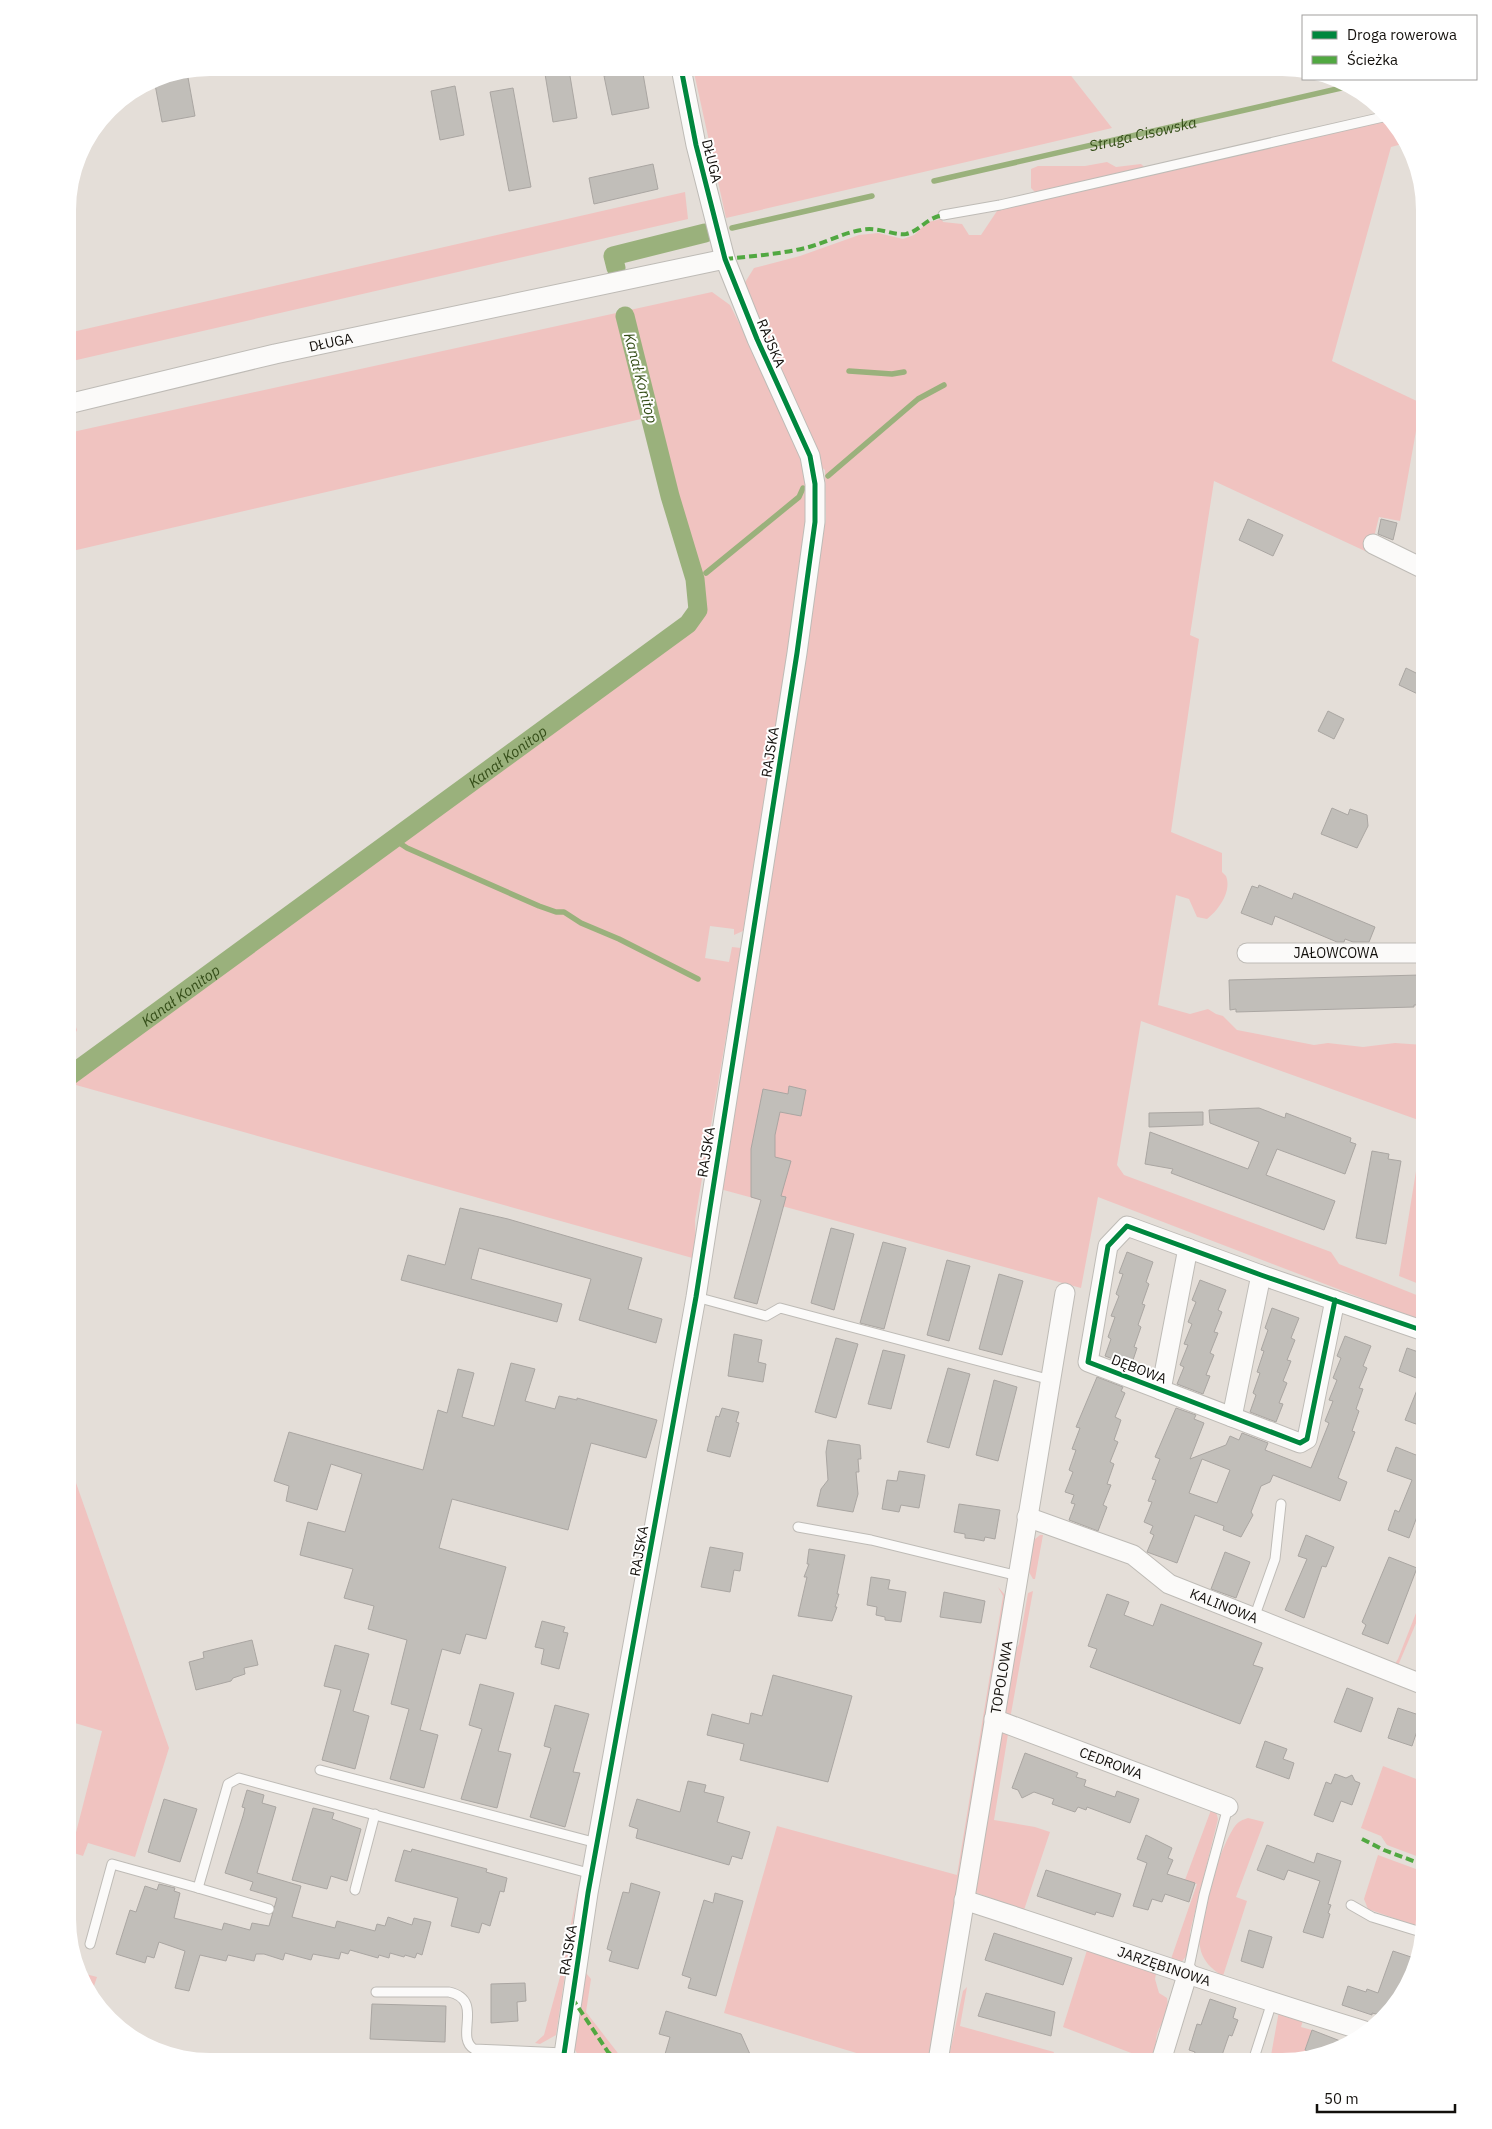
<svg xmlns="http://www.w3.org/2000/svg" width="1492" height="2129" font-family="'IBM Plex Sans',sans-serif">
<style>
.green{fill:#f0c3c0}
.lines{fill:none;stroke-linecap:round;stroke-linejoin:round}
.stream{stroke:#9ab17c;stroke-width:5.5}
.canal{stroke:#9ab17c;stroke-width:19}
.building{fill:#c1beb9;stroke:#aaa6a2;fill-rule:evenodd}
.lane-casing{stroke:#bebbb6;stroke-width:11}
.street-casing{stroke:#bebbb6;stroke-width:21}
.lane{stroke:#fbfaf9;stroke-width:9}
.street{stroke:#fbfaf9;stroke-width:19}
.quiet{stroke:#51a841;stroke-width:4;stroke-dasharray:8 4;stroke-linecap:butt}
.cycleway-casing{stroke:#fff;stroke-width:8}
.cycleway{stroke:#00873e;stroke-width:5}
.labels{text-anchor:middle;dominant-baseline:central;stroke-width:4;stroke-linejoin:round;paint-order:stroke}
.street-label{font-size:14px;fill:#13100c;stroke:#fff}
.water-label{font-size:15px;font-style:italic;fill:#354e19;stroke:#fff}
</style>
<rect width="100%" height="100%" fill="#e4ded8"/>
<g class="green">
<path d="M693 68H1065L1112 128 726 218Z"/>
<path d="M1386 120 1405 139 1406 143 1391 147 1332 361 1421 403 1400 521 1379 517 1374 537 1370 535 1365 551 1214 481 1190 635 1199 639 1171 832 1222 853V872L1226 876C1232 891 1219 910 1207 919L1197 917 1189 899 1176 895 1158 1005 1190 1014 1208 1009 1216 1014 1223 1016 1237 1030 1314 1045 1328 1043 1363 1047 1395 1043 1424 1045V1286L1399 1276 1424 1122 1141 1021 1117 1165 1124 1175 1331 1252 1339 1264 1424 1298V1322L1098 1197 1081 1288 720 1189 756 980 760 932 826 518 825 470 820 466 744 284 754 268 800 256 859 235 878 233 903 239 914 235 928 222 942 219 943 222 962 224 969 235H981L999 208 1042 199 1031 188V169L1038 166H1085L1107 162 1116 167 1141 164 1152 174Z"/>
<path d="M685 192 688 219 68 362V333Z"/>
<path d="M712 292 730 305 772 388 799 455 807 485 810 510 787 668 743 931 734 935V929L710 926 705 958 729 962 732 947 741 948 695 1220 696 1259 76 1085 68 1091V1084L502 764 692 627 703 613V601L654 416 68 552V433Z"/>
<path d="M68 1003 77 1030 72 1040 68 1043Z"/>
<path d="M68 1460 169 1748 135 1857 88 1843 83 1856 71 1852 102 1731 68 1721Z"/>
<path d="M1040 1535H1043L1035 1579H1033L1029 1572V1544Z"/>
<path d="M998 1587 1006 1596 931 2061H883L724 2013 777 1826 957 1875 1003 1596Z"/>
<path d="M1033 1591 1010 1719 1001 1717 1015 1651 1019 1644 1028 1593Z"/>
<path d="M1418 1608 1422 1609 1397 1668 1393 1667 1398 1659Z"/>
<path d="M999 1725 1009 1728 994 1820 1035 1827 1050 1832 1024 1910 974 1892Z"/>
<path d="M1383 1766 1424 1782V1841L1419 1857 1387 1845 1381 1836 1361 1828Z"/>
<path d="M1211 1810 1216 1812 1218 1819 1190 1932V1951L1180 1964 1171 1959 1197 1884 1185 1880Z"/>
<path d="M1248 1818 1264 1822 1236 1897 1247 1901 1223 1976C1212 1970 1202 1960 1200 1947 1196 1921 1220 1847 1235 1826 1239 1821 1242 1820 1248 1818Z"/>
<path d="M1378 1855 1424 1872V1919L1422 1928 1368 1909 1364 1899Z"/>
<path d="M578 1887 556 2035 540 2044 535 2043 544 2035 563 1966Z"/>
<path d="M1088 1947 1157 1969 1155 1979 1159 1993 1167 1998C1170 2015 1162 2020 1157 2034 1155 2042 1157 2051 1153 2058L1147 2059 1063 2027Z"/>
<path d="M82 1973 97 1977 91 1995 87 1990Z"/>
<path d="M586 1973 591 1979 586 2012 624 2061H582L575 2050V2039Z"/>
<path d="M967 1987 960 2026 1054 2052 1051 2061H948L963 1991Z"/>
<path d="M1279 2011 1304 2017 1301 2027 1312 2030 1305 2049 1314 2053 1282 2061H1270Z"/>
</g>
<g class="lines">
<g class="stream">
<path id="s1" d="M934 181 1350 86"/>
<path d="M732 228 872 196"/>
<path d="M849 371 892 374 904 372"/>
<path d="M828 476 918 399 944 385"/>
<path d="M706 573 799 497 803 488"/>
<path d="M392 838 407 848 539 906 556 912H564L581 923 619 939 698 979"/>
</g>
<g class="canal">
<path d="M616 268 613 256 705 233"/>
<path id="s2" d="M68 1077 688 624 698 610 695 579 670 496 625 316"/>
</g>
</g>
<g class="building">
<path d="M642 68 649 108 612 115 604 76Z"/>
<path d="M569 70 577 118 553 122 545 74Z"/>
<path d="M187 72 195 116 162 122 154 79Z"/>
<path d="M455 86 464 135 440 140 431 91Z"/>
<path d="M513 88 531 187 509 191 490 92Z"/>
<path d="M653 164 658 189 594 204 589 178Z"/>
<path d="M1248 519 1283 535 1273 556 1239 540Z"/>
<path d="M1381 519 1397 523 1393 540 1378 534Z"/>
<path d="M1406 668 1424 677V697L1399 685Z"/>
<path d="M1328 711 1344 719 1334 739 1318 731Z"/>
<path d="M1332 808 1348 815 1350 809 1367 815 1368 826 1357 848 1321 834Z"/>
<path d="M1259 885 1292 899 1294 893 1375 927 1369 942H1353L1345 939 1344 942H1337L1275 916 1272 925 1241 913 1252 886 1258 888Z"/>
<path d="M1420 975 1421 1005H1414V1007L1236 1012V1009L1230 1010 1229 980Z"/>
<path d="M789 1086 806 1090 801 1116 780 1112 775 1135V1157L791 1161 781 1196 786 1197 757 1304 734 1298 761 1200 751 1197V1149L763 1089 788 1094Z"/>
<path d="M1259 1108 1285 1118 1286 1113 1351 1138 1350 1142 1356 1144 1345 1174 1277 1149 1266 1175 1335 1201 1324 1230 1171 1173 1173 1169 1145 1164 1150 1132 1248 1169 1259 1142 1210 1123 1209 1110Z"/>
<path d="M1203 1112V1125L1149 1127V1113Z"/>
<path d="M1372 1151 1389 1154 1388 1159 1401 1161 1386 1244 1356 1238Z"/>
<path d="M460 1208 508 1219 642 1258 628 1309 662 1319 656 1343 579 1320 591 1279 479 1248 471 1279 562 1304 557 1322 401 1280 408 1255 445 1265Z"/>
<path d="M831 1228 854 1234 834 1310 811 1303Z"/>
<path d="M883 1242 906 1248 884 1329 860 1323Z"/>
<path d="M1127 1252 1153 1262 1146 1282 1149 1284 1142 1304 1145 1305 1138 1325 1141 1327 1134 1347 1137 1348 1131 1366 1105 1356 1111 1339 1108 1337 1115 1317 1111 1316 1119 1296 1116 1294 1123 1274 1119 1273Z"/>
<path d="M947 1260 970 1266 949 1341 927 1335Z"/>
<path d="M999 1274 1023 1281 1002 1355 979 1349Z"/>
<path d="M1200 1280 1226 1290 1218 1310 1222 1312 1214 1332 1218 1333 1210 1353 1214 1355 1206 1375 1210 1376 1203 1394 1177 1384 1184 1367 1180 1365 1188 1345 1184 1344 1192 1324 1188 1322 1196 1302 1192 1300Z"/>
<path d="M1272 1308 1299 1318 1291 1338 1295 1340 1287 1360 1291 1361 1283 1381 1287 1383 1279 1403 1283 1404 1276 1422 1250 1412 1256 1395 1253 1393 1260 1373 1257 1372 1264 1351 1261 1350 1268 1330 1265 1328Z"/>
<path d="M734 1334 762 1340 758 1362 766 1364 763 1382 728 1376Z"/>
<path d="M1345 1336 1371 1346 1363 1366 1367 1368 1359 1388 1363 1389 1356 1409 1359 1411 1352 1431 1355 1432 1338 1478 1347 1482 1340 1501 1273 1475 1270 1482 1261 1486 1251 1512 1253 1515 1241 1537 1223 1530 1224 1526 1195 1515 1177 1563 1147 1552 1154 1535 1150 1533 1153 1526 1144 1522 1152 1502 1148 1501 1156 1480 1152 1479 1160 1459 1155 1457 1176 1408 1196 1415 1194 1419 1204 1423 1190 1459 1226 1445 1230 1436 1239 1440 1242 1433 1268 1443 1265 1450 1311 1468 1329 1423 1325 1421 1333 1401 1329 1400 1337 1380 1333 1378 1341 1358 1337 1356ZM1202 1459 1230 1470 1217 1503 1189 1493Z"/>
<path d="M836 1338 858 1344 836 1418 815 1412Z"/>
<path d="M1407 1348 1424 1354V1427L1405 1420 1421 1380 1399 1371Z"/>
<path d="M883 1350 905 1355 891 1409 868 1404Z"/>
<path d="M511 1363 535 1369 525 1401 555 1409 559 1396 577 1400V1398L657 1420 646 1458 591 1443 568 1530 452 1499 439 1548 506 1567 486 1639 466 1634 460 1654 442 1649 420 1730 438 1735 424 1788 390 1779 409 1709 391 1704 407 1640 368 1629 374 1606 344 1598 353 1569 300 1555 308 1522 345 1532 362 1474 331 1464 317 1510 286 1501 289 1486 274 1481 289 1432 423 1470 438 1410 447 1413 458 1369 474 1373 462 1417 494 1426Z"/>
<path d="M948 1368 970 1374 949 1448 927 1442Z"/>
<path d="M1097 1377 1123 1387 1121 1391 1125 1393 1115 1417 1121 1420 1114 1440 1118 1442 1110 1462 1114 1464 1107 1484 1111 1485 1103 1505 1107 1507 1098 1531 1069 1520 1075 1504 1071 1503 1074 1495 1065 1492 1073 1472 1069 1470 1076 1450 1072 1449 1080 1428 1076 1427Z"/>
<path d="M994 1380 1017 1387 998 1461 976 1455Z"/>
<path d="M722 1408 739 1412 736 1422 739 1423 730 1457 707 1451 716 1416 719 1417Z"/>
<path d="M828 1440 860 1445 861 1459H858L859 1472H856L858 1494 853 1512 817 1506 821 1489 828 1480 826 1452Z"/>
<path d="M1396 1447 1421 1457 1424 1451V1498L1409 1538 1388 1530 1395 1510 1399 1512 1412 1480 1387 1471Z"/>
<path d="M899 1471 925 1475 919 1508 901 1505 899 1512 882 1509 887 1480 897 1481Z"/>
<path d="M959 1504 1000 1510 995 1539 985 1537 984 1541 974 1539 965 1538V1534L954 1532Z"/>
<path d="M1306 1535 1334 1547 1326 1567 1322 1566 1304 1618 1285 1610 1307 1559 1298 1556Z"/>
<path d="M710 1547 743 1553 740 1571 734 1570 730 1592 701 1587Z"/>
<path d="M809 1549 845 1555 837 1594H839L835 1607H837L832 1621 798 1616 807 1577H804L809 1564H807Z"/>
<path d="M1225 1552 1250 1562 1236 1598 1211 1589Z"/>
<path d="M1389 1557 1417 1568 1388 1644 1362 1634 1366 1625 1362 1622Z"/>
<path d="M871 1577 890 1580 888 1589 906 1592 901 1622 885 1620V1617L876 1615 877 1607 867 1605Z"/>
<path d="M944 1592 985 1601 981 1623 940 1617Z"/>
<path d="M1107 1594 1129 1602 1124 1615 1153 1626 1161 1604 1262 1643 1253 1665 1263 1668 1240 1724 1090 1667 1097 1649 1088 1646Z"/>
<path d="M542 1621 565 1627 563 1632 568 1633 559 1669 541 1664 544 1649 535 1647Z"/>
<path d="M252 1640 258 1665 244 1668 245 1674 233 1678 231 1681 196 1690 189 1662 204 1658 203 1652Z"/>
<path d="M335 1645 369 1654 353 1711 369 1716 355 1769 322 1760 341 1690 324 1686Z"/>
<path d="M773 1675 852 1696 828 1782 740 1760 744 1744 707 1735 712 1714 749 1724 751 1713 762 1716Z"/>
<path d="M480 1684 514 1693 498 1751 511 1754 497 1808 461 1799 482 1729 469 1725Z"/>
<path d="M1347 1688 1373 1698 1361 1732 1334 1722Z"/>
<path d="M555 1705 589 1714 573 1772 580 1773 565 1827 530 1817 551 1748 544 1746Z"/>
<path d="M1398 1708 1422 1716 1412 1746 1388 1738Z"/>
<path d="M1265 1741 1287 1749 1283 1759 1294 1763 1289 1779 1256 1767Z"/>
<path d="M1025 1753 1078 1773 1076 1777 1086 1780 1084 1786 1115 1797 1117 1791 1139 1799 1130 1823 1087 1807 1086 1810 1078 1807 1075 1812 1052 1804 1054 1799 1034 1792 1022 1798 1018 1790 1012 1788Z"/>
<path d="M1335 1774 1346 1778 1352 1775 1355 1781 1360 1783 1352 1805 1341 1801 1333 1822 1314 1815 1326 1782 1331 1784Z"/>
<path d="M688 1781 706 1785 704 1792 724 1797 717 1822 750 1832 742 1859 732 1856 729 1865 636 1838 638 1829 629 1826 637 1799 680 1812Z"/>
<path d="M247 1790 264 1795 262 1803 276 1807 257 1873 301 1886 292 1917 335 1928 337 1921 375 1931 377 1924 385 1926 388 1917 412 1925 414 1918 431 1922 422 1955 417 1953 415 1958 405 1955 404 1957 390 1953 389 1958 379 1955 378 1958 350 1950 348 1954 341 1952 339 1959 313 1954 311 1960 285 1953 283 1960 264 1954H256L254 1961 228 1955 226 1961 200 1955 189 1991 175 1988 185 1951 159 1942 154 1958 147 1956 145 1963 116 1954 130 1910 136 1912 145 1886 157 1890 159 1884 175 1888 174 1891 180 1893 174 1918 222 1930 224 1923 250 1930 252 1923 269 1926 277 1898 250 1890 253 1882 225 1873 243 1816 245 1808 242 1807Z"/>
<path d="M164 1799 197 1809 180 1862 148 1852Z"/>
<path d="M313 1808 334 1813 332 1819 361 1829 347 1881 331 1876 327 1889 292 1880Z"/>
<path d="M1146 1835 1172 1848 1168 1858 1173 1860 1167 1874 1195 1883 1189 1902 1165 1894 1162 1902 1152 1899 1148 1910 1133 1906 1147 1863 1137 1859Z"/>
<path d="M1267 1845 1314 1863 1317 1853 1341 1861 1328 1904 1331 1905 1328 1913 1330 1914 1323 1938 1303 1932 1320 1881 1288 1870 1284 1880 1257 1870Z"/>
<path d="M412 1849 487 1869 486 1872 507 1878 504 1892 500 1891 490 1926 482 1923 479 1933 451 1926 458 1898 395 1881 404 1850 411 1852Z"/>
<path d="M1046 1870 1121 1894 1113 1917 1096 1912 1095 1915 1037 1896Z"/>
<path d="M631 1883 660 1892 638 1969 609 1961 612 1951 607 1949 623 1892 629 1893Z"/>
<path d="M715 1893 743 1901 716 1996 688 1988 691 1978 682 1975 704 1900 713 1903Z"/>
<path d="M1249 1930 1272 1937 1263 1968 1241 1961Z"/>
<path d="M994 1933 1072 1958 1063 1985 985 1960Z"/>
<path d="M1393 1951 1414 1958 1407 1985 1402 1983 1396 1999 1380 2015 1372 2013V2015L1342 2005 1348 1986 1366 1992 1367 1989 1378 1993Z"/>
<path d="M525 1983 526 2001 517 2002 518 2021 491 2023V1984Z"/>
<path d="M986 1993 1055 2012 1051 2036 978 2016Z"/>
<path d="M1210 1999 1236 2008 1233 2018 1238 2020 1232 2036 1229 2035 1220 2061H1192L1195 2052 1189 2050 1197 2024 1201 2025Z"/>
<path d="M372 2004 446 2006 445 2042 370 2039Z"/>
<path d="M666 2011 741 2034 753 2061H663L670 2037 659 2034Z"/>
<path d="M1312 2030 1348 2044 1314 2053 1305 2050Z"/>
</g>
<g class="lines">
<g class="lane-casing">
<g id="lane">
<path d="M943 215 1000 205 1383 117"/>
<path d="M696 1297 766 1316 780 1308 1051 1380"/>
<path d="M798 1527 871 1540 1018 1576"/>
<path d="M1254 1618 1275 1559 1281 1504"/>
<path d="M320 1770 597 1843"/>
<path d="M198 1888 269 1909"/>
<path d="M355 1890 375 1814"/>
<path d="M1351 1905 1372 1917 1421 1932"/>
<path d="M90 1944 112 1864 198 1888 228 1784 239 1778 592 1874"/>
<path d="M1188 1972 1204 1895 1228 1807"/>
<path d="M376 1992H449C485 2000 454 2037 474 2049L564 2053"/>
<path d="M1253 2061 1272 2002"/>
</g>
</g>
<g class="street-casing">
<g id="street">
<path id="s3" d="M68 404 275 354 725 259"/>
<path d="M1373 544 1424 569"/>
<path id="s4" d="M1247 953H1424"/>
<path d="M1335 1300 1307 1439 1300 1443 1088 1362 1108 1246 1127 1226 1261 1275 1424 1331"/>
<path d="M1161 1390 1188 1248"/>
<path d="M1232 1417 1261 1275"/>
<path id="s5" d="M1027 1517 1133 1555 1169 1584 1424 1685"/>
<path id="s6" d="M994 1719 1228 1807"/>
<path id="s7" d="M964 1900C1098 1943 1230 1990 1365 2031"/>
<path d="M563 2061 588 1893 696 1297 797 653 815 522V484L810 456 757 339 725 259 696 145 681 68"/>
<path id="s8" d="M938 2061 1065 1293"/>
<path d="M1161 2061 1188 1972"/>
</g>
</g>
<use href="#lane" class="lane"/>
<use href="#street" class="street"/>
<g class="quiet">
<path d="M725 259C754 256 782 254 809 247 827 242 843 233 861 230 878 226 894 236 906 234 920 231 926 218 943 215"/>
<path d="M1362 1839 1384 1850 1424 1865"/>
<path d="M572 1998 608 2052 618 2061"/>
</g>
<g class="cycleway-casing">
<g id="cycleway">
<path d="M1335 1300 1307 1439 1300 1443 1088 1362 1108 1246 1127 1226 1261 1275 1424 1331"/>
<path d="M563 2061 588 1893 696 1297 797 653 815 522V484L810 456 757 339 725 259 696 145 681 68"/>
</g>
</g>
<use href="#cycleway" class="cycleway"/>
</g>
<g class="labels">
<g class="street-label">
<text transform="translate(712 161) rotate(76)">DŁUGA</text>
<text stroke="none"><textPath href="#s3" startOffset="270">DŁUGA</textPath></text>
<text transform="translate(771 343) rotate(67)">RAJSKA</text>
<text transform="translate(770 752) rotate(-81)">RAJSKA</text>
<text stroke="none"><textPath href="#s4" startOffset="89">JAŁOWCOWA</textPath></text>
<text transform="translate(706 1152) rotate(-81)">RAJSKA</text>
<text transform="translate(1139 1369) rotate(21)">DĘBOWA</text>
<text transform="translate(639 1551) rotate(-80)">RAJSKA</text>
<text stroke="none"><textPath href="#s5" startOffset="218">KALINOWA</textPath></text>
<text stroke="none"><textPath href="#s8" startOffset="389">TOPOLOWA</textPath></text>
<text stroke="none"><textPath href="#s6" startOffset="125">CEDROWA</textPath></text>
<text transform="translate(568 1950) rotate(-81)">RAJSKA</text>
<text stroke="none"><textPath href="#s7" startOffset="211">JARZĘBINOWA</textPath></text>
</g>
<g class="water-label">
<text stroke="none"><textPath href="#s1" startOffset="214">Struga Cisowska</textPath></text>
<text transform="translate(641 378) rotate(75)">Kanał Konitop</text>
<text stroke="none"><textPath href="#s2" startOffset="544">Kanał Konitop</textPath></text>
<text stroke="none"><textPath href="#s2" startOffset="139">Kanał Konitop</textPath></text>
</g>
</g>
<path d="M0 0H1492V2129H0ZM210 76H1282A134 134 0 0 1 1416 210V1919A134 134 0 0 1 1282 2053H210A134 134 0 0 1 76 1919V210A134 134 0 0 1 210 76Z" fill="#fff" fill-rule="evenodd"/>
<rect x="1302" y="15" width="175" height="65" fill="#ffffff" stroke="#a19f9e"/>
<rect x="1312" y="31" width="25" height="8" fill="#00873e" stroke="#a19f9e"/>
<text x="1347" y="40" font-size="15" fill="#13100c">Droga rowerowa</text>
<rect x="1312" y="56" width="25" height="8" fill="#51a841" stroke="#a19f9e"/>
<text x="1347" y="65" font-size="15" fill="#13100c">Ścieżka</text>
<path d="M1317 2104v8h138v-8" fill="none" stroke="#13100c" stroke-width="2.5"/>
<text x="1324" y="2104" font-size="15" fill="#13100c" stroke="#ffffff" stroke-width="4" paint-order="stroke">50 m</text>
</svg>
